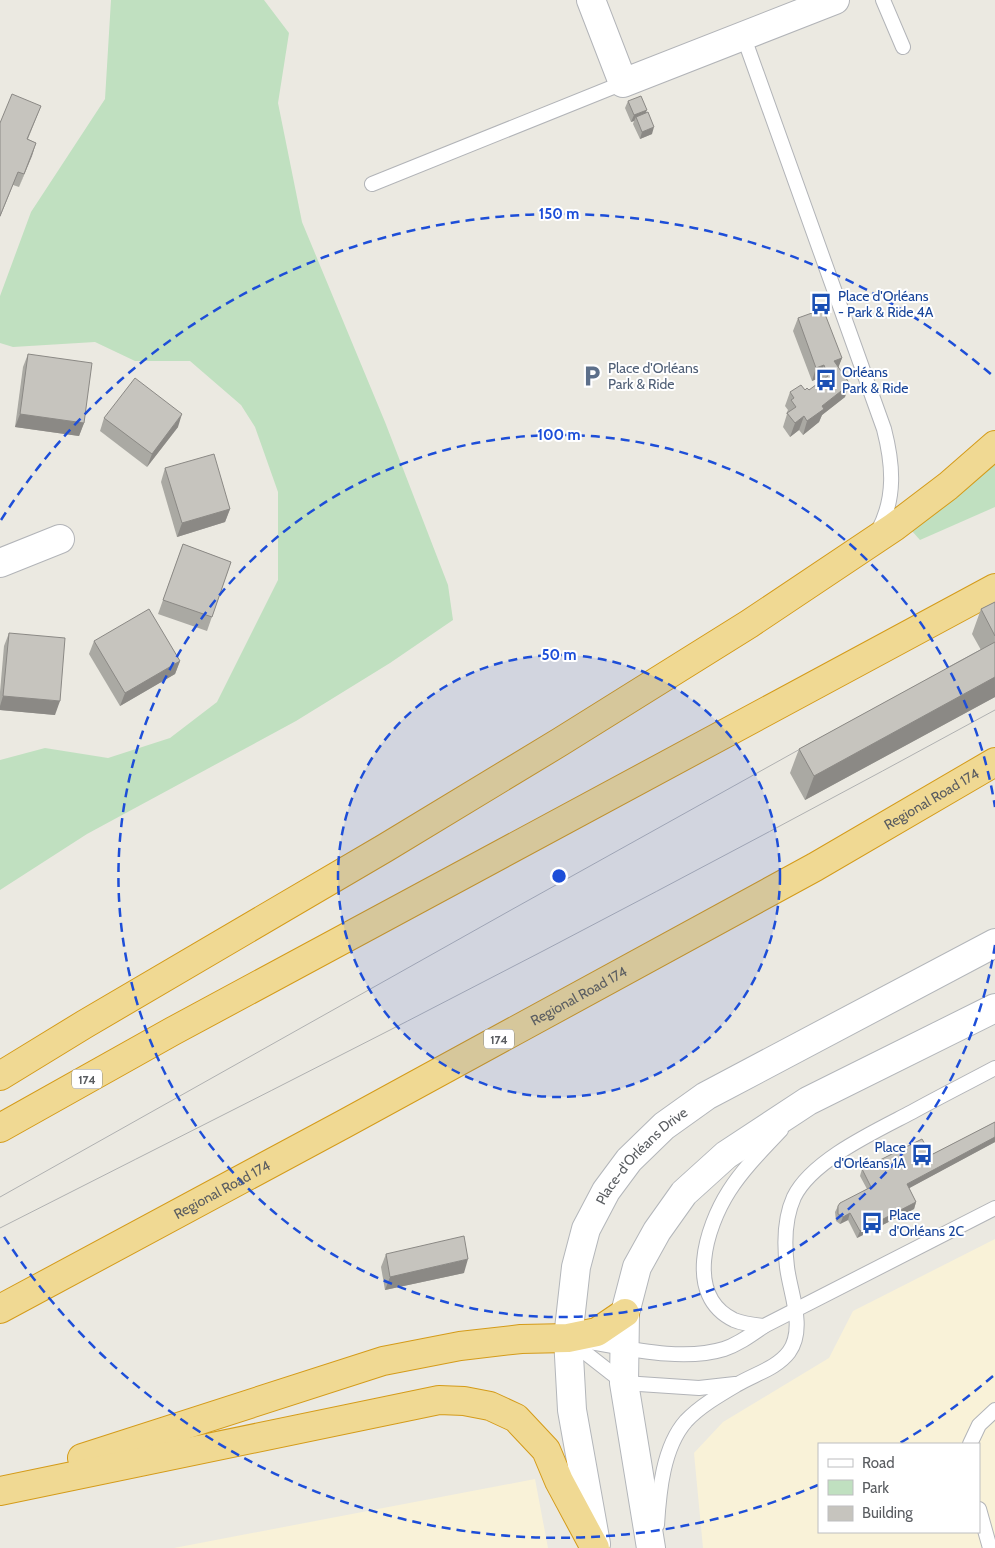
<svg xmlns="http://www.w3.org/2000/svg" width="995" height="1548" font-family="Cabin,sans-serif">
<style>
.commercial{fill:#f9f2d8;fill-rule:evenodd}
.green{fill:#c0e0c0}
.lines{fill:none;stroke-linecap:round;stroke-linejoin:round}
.service-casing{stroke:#b2b4b8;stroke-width:16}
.minor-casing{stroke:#b2b4b8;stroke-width:30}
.secondary-casing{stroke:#b3b6ba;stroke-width:30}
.motorway-casing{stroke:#d49b19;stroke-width:30}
.service{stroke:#fff;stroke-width:14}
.minor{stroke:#fff;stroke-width:28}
.secondary{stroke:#fff;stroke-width:28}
.motorway{stroke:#f0d993;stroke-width:28}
.tram{stroke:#b0b1b1;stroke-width:1}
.wall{fill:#aaa9a3}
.shaded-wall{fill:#8b8985}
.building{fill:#c6c4be;stroke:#8b8985}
.ring{fill:none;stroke:#1d4ed8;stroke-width:2.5;stroke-dasharray:9 6}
.labels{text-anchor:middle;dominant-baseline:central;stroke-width:4;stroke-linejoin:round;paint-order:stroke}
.shield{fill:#fff;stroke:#8c8e90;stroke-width:1}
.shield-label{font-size:12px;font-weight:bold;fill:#5a5d61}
.transit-label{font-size:14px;fill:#164399;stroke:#fff;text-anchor:start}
.service-label{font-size:14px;fill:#4e5e75;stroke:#fff;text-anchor:start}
.street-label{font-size:14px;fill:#5a5d61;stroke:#fff}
.centre{fill:#1d4ed8;stroke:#fff;stroke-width:2.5}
.ring-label{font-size:15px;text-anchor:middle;font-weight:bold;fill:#1d4ed8;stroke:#fff;stroke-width:4;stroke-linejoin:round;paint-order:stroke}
</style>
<rect width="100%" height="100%" fill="#ebe9e1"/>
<g class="commercial">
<path d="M995 1239V1548H703L694 1453 723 1422 829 1358 853 1311ZM819 1444H979V1532H819Z"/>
<path d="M535 1479 548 1548H174Z"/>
</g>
<g class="green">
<path d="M111 0H264L289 33 278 103 302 222 385 422 448 585 453 620 390 663 296 721 87 834 0 890V760L45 748 108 758 170 738 217 702 278 580V492L255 427 241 405 190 361H135L95 342 13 347 0 343V296L31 212 105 99Z"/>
<path d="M995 459V507L920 540 912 531Z"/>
</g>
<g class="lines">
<g class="service-casing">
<g id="service">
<path d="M883 0 903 47"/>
<path d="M743 35 884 429C893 464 896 498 878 531"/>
<path d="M372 184 623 83"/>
<path d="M764 1326C754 1325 743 1324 734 1320 684 1296 706 1227 729 1191 743 1169 763 1149 781 1130"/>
<path d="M569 1340 624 1383 699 1388 735 1384"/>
<path d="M584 1341C627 1348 682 1362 724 1349 739 1344 751 1335 764 1326L995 1208"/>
<path d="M970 1444 979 1425 995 1410"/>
<path d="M979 1509 990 1548"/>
<path d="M657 1525C659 1492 663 1447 686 1421 700 1406 721 1394 738 1384 755 1374 777 1368 789 1352 806 1328 790 1293 787 1267 784 1243 784 1219 794 1197 812 1160 876 1131 912 1112 939 1097 967 1083 995 1068"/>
</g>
</g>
<g class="minor-casing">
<g id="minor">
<path d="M591 0 623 83 835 0"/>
<path d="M0 563 60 539"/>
</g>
</g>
<g class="secondary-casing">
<g id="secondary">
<path id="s1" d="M596 1544 572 1410 568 1338 576 1267 586 1229 606 1191 629 1160 664 1126 706 1096 995 943"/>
<path d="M651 1548 624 1383 625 1313 637 1267 657 1231 684 1193 726 1155 808 1101 995 1008"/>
</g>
</g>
<g class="motorway-casing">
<g id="motorway">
<path d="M0 1076 85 1024 385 848 560 742 749 624 894 527 948 486 995 445"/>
<path d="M0 1128 173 1031 995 588"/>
<path id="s2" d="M0 1309 344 1124 815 867 995 762"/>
<path d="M82 1458 383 1361 460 1346 521 1339 568 1338 597 1332 625 1313"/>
<path d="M0 1491 439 1400 464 1401 490 1406 516 1418 546 1450 559 1481 595 1548"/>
</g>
</g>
<use href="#service" class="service"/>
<use href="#minor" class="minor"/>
<use href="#secondary" class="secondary"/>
<use href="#motorway" class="motorway"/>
<g class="tram">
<path d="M947 668 995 642"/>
<path d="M0 1197 511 910 811 743"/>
<path d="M0 1228C181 1136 363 1045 543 951 694 872 845 792 995 710"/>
</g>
</g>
<g class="wall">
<path d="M628 101 646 112 652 134 640 139 633 124 634 121 631 122 625 108Z"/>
<path d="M41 106 28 139 36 143 19 187 13 185 0 123Z"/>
<path d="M798 318 842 358 838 367 845 397 822 415 819 422 803 435 799 430 790 437 783 427 787 414H786L788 410 785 406 790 392 809 390 820 382 819 378 812 381 793 331Z"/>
<path d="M28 354 84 423 79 436 15 427 23 367Z"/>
<path d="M104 418 178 427 147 467 100 431Z"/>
<path d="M165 468 230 509 225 522 177 537 161 482Z"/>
<path d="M183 544 231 562 207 631 158 614Z"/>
<path d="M995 602V697L805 800 790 773 799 749 981 650 972 634 981 609Z"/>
<path d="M9 633 55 715 0 710V692L4 646Z"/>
<path d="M94 641 180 661 175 674 120 706 89 654Z"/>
<path d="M995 1122V1142L909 1188 916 1202 914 1209 857 1238 848 1220 840 1224 836 1221 835 1212 838 1206 867 1189 860 1176 862 1169 931 1155Z"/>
<path d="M386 1254 464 1273 385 1290 381 1267Z"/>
</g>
<g class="shaded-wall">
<path d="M647 110 644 117H636L634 121 631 122 634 115Z"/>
<path d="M654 127 652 134 640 139 642 132Z"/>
<path d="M36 143 32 156 19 187 24 174Z"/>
<path d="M18 172 13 185 0 217V216Z"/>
<path d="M842 358 837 371 834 361Z"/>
<path d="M824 365 819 378 812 381 816 368Z"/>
<path d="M850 384 845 397 822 415 819 422 803 435 807 421 822 406Z"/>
<path d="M20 414 84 423 79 436 15 427Z"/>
<path d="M182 414 178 427 147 467 152 454Z"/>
<path d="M804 416 799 430 790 437 795 423Z"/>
<path d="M230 509 225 522 177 537 182 523Z"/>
<path d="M180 661 175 674 120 706 125 693Z"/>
<path d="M995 677V697L805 800 814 776Z"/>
<path d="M3 696 60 701 55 715 0 710V706Z"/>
<path d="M995 1137V1142L904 1191 907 1184Z"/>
<path d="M916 1202 914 1209 857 1238 860 1231Z"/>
<path d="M850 1213 848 1220 840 1224 843 1217Z"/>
<path d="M468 1259 464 1273 385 1290 390 1277Z"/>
</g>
<g class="building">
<path d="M12 94 41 106 27 139 36 143 24 174 18 172 0 216V123Z"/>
<path d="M641 96 647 110 634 115 628 101Z"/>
<path d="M648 112 654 127 642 132 636 117Z"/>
<path d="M823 309 842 358 834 361 850 384 822 406 824 409 807 421 804 416 795 423 787 413 796 407 791 400 794 398 790 392 801 385 805 390 807 388 809 390 828 376 824 365 816 368 798 318Z"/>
<path d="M28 354 92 363 84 423 20 414Z"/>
<path d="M135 378 182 414 152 454 104 418Z"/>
<path d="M214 454 230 509 182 523 165 468Z"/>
<path d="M183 544 231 562 212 617 163 600Z"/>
<path d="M995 602V636L981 609Z"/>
<path d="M149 609 180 661 125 693 94 641Z"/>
<path d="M9 633 65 638 60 701 3 696Z"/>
<path d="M995 642V677L814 776 799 749Z"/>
<path d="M995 1122V1137L907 1184 916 1202 860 1231 850 1213 843 1217 838 1214V1206L840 1203 871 1187 862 1169 922 1139 931 1155Z"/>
<path d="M464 1236 468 1259 390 1277 386 1254Z"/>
</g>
<circle cx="559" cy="876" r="221" fill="#1d4ed8" fill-opacity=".12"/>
<g class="ring">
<circle cx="559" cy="876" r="221"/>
<path d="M995 945A441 441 0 1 1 995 807"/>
<path d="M993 1376A662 662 0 0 1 900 1443M818 1485A662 662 0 0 1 1 1232M1 520A662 662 0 0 1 993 376"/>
</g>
<defs>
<g id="bus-bare" transform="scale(1.725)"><path d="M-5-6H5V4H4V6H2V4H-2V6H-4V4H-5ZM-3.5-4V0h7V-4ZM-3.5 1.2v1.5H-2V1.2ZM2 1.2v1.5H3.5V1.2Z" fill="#1a4fb4" stroke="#fff" stroke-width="2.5" paint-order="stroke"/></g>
<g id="parking-bare" transform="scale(1.725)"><path d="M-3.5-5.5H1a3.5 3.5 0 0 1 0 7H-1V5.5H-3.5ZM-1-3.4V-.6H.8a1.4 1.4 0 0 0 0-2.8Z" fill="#5c6f8a" stroke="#fff" stroke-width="2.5" paint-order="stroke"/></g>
</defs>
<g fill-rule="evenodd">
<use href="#bus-bare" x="821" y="304"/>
<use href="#parking-bare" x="592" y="376"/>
<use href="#bus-bare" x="826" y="380"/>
<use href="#bus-bare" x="922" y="1155"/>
<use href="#bus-bare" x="872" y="1223"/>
</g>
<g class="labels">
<g class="shield">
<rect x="484" y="1029.5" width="30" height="19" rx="4"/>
<rect x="72" y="1069.5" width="30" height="19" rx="4"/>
</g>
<g class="shield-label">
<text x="499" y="1039">174</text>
<text x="87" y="1079">174</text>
</g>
<g class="transit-label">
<text x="838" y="296">Place d'Orléans<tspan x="838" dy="16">- Park &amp; Ride 4A</tspan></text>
<text x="842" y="372">Orléans<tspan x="842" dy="16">Park &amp; Ride</tspan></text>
<text x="906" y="1147" text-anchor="end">Place<tspan x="906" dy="16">d'Orléans 1A</tspan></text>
<text x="889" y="1215">Place<tspan x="889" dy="16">d'Orléans 2C</tspan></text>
</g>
<g class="service-label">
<text x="608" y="368">Place d'Orléans<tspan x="608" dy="16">Park &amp; Ride</tspan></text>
</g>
<g class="street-label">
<text stroke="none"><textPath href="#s2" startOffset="1062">Regional Road 174</textPath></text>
<text stroke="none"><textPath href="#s2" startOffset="658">Regional Road 174</textPath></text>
<text stroke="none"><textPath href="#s1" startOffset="412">Place-d'Orléans Drive</textPath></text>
<text stroke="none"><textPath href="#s2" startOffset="252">Regional Road 174</textPath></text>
</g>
</g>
<circle cx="559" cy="876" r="8" class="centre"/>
<g class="ring-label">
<text x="559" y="219">150 m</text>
<text x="559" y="440">100 m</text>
<text x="559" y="660">50 m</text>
</g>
<rect x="818" y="1443" width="162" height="90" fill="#ffffff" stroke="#bdbec0"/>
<rect x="828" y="1459" width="25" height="8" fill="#ffffff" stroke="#bdbec0"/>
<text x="862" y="1468" font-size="15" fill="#5a5d61">Road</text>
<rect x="828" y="1480" width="25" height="15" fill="#c0e0c0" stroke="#bdbec0"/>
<text x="862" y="1493" font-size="15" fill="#5a5d61">Park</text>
<rect x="828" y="1506" width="25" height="15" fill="#c6c4be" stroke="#bdbec0"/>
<text x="862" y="1518" font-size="15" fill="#5a5d61">Building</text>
</svg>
